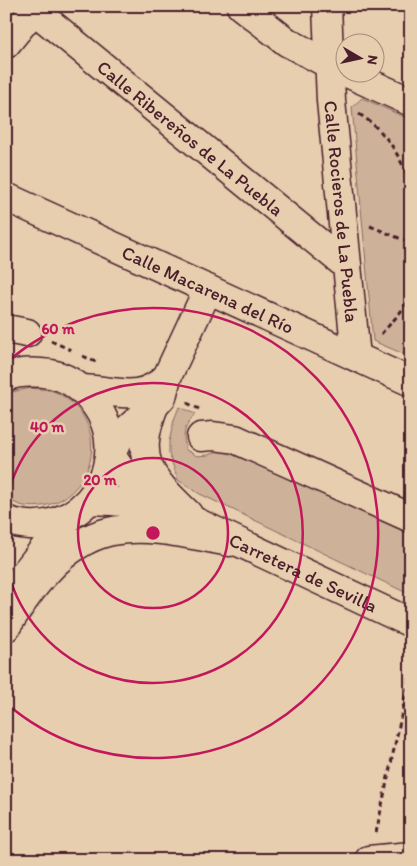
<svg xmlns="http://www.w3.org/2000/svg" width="417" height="866" font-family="Itim,sans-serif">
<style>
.green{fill:#cdb299;stroke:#8c6862}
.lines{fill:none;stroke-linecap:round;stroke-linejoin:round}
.minor-casing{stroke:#4a1f2b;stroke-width:31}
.secondary-casing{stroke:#4a1f2b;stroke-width:31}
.path{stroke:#4a1f2b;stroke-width:3;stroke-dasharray:5 4;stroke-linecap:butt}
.minor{stroke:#e6ceaf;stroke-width:28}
.secondary{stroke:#e6ceaf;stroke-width:28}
.ring{fill:none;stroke:#c2185b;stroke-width:2.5}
.labels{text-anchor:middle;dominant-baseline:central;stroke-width:5;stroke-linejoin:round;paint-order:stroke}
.street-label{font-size:19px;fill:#4a1f2b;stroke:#e6ceaf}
.centre{fill:#c2185b;stroke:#e6ceaf;stroke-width:2.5}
.ring-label{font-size:15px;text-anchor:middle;font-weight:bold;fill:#c2185b;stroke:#e6ceaf;stroke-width:5;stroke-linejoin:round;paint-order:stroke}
</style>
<rect width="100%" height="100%" fill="#e6ceaf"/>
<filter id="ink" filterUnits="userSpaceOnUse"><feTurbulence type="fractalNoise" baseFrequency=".02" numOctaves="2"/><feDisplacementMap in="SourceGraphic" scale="10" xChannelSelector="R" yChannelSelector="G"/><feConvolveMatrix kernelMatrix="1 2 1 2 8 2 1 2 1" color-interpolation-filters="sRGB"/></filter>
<g filter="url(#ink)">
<g class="green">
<path d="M362 98 411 120V357L373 341 352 107Z"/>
<path d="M31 388C38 389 44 389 50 390 60 393 69 400 76 407 113 447 80 514 24 506 18 505 12 501 6 499V395L12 392Z"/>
<path d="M179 407 195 414C184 428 182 433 186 450L197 456 208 455 218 451 231 450 411 530V595L200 494 178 480 169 454V442L174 420Z"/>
</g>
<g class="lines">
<g class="minor-casing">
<g id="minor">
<path d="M241 6 287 42 342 71"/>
<path id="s1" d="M327 6 331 101 356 357"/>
<path id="s2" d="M34 10 347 266"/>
<path d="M6 44 37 6"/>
<path d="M345 72 411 102"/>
<path id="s3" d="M6 197 411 382"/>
<path d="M6 329 27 333"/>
<path d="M81 389C116 390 139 404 167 377"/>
<path d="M154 406C133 461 149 476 188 514"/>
<path d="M201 437 213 436 235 439 411 518"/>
<path d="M110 454 122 434 154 406 162 397 167 377 208 289"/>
<path d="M21 578 69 517"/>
<path d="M6 627C29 590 62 543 108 532 147 523 191 535 230 542"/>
<path d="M369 860 411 856"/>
</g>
</g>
<g class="secondary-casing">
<g id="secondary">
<path d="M6 377C20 371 36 372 51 374 66 377 79 386 89 397 143 456 81 548 6 520"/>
<path id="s4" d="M110 454 123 473 148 495 196 522 411 623"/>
<path d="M90 500C115 501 138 502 162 510"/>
</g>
</g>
<g class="path">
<path d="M359 114C387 132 399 154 411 185"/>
<path d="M370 226 411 243"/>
<path d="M381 334C392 322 404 310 411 295"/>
<path d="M51 341 71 350"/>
<path d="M83 356 98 363"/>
<path d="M187 403 199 409"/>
<path d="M376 833 411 670"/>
</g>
<use href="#minor" class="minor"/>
<use href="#secondary" class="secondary"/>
</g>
</g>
<g class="ring">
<circle cx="153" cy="533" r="75"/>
<path d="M6 502A150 150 0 1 1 6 564"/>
<path d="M7 362A225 225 0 1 1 7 704"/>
</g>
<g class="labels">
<g class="street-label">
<text stroke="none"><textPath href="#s2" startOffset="202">Calle Ribereños de La Puebla</textPath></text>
<text stroke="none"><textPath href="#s1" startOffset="206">Calle Rocieros de La Puebla</textPath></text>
<text stroke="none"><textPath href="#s3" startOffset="222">Calle Macarena del Río</textPath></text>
<text stroke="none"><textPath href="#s4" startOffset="230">Carretera de Sevilla</textPath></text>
</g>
</g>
<circle cx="153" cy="533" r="8" class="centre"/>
<g class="ring-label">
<text x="58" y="334">60 m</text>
<text x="47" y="432">40 m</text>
<text x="100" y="485">20 m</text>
</g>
<rect width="417" height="866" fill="none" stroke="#e6ceaf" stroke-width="25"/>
<rect x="12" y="12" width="392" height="841" fill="none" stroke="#4a1f2b" stroke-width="2" filter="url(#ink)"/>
<g transform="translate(360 58) rotate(99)"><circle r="24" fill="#e6ceaf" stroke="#a8887a"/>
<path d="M0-4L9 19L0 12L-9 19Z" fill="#4a1f2b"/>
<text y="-8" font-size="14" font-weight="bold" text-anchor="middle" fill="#4a1f2b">N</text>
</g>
</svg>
